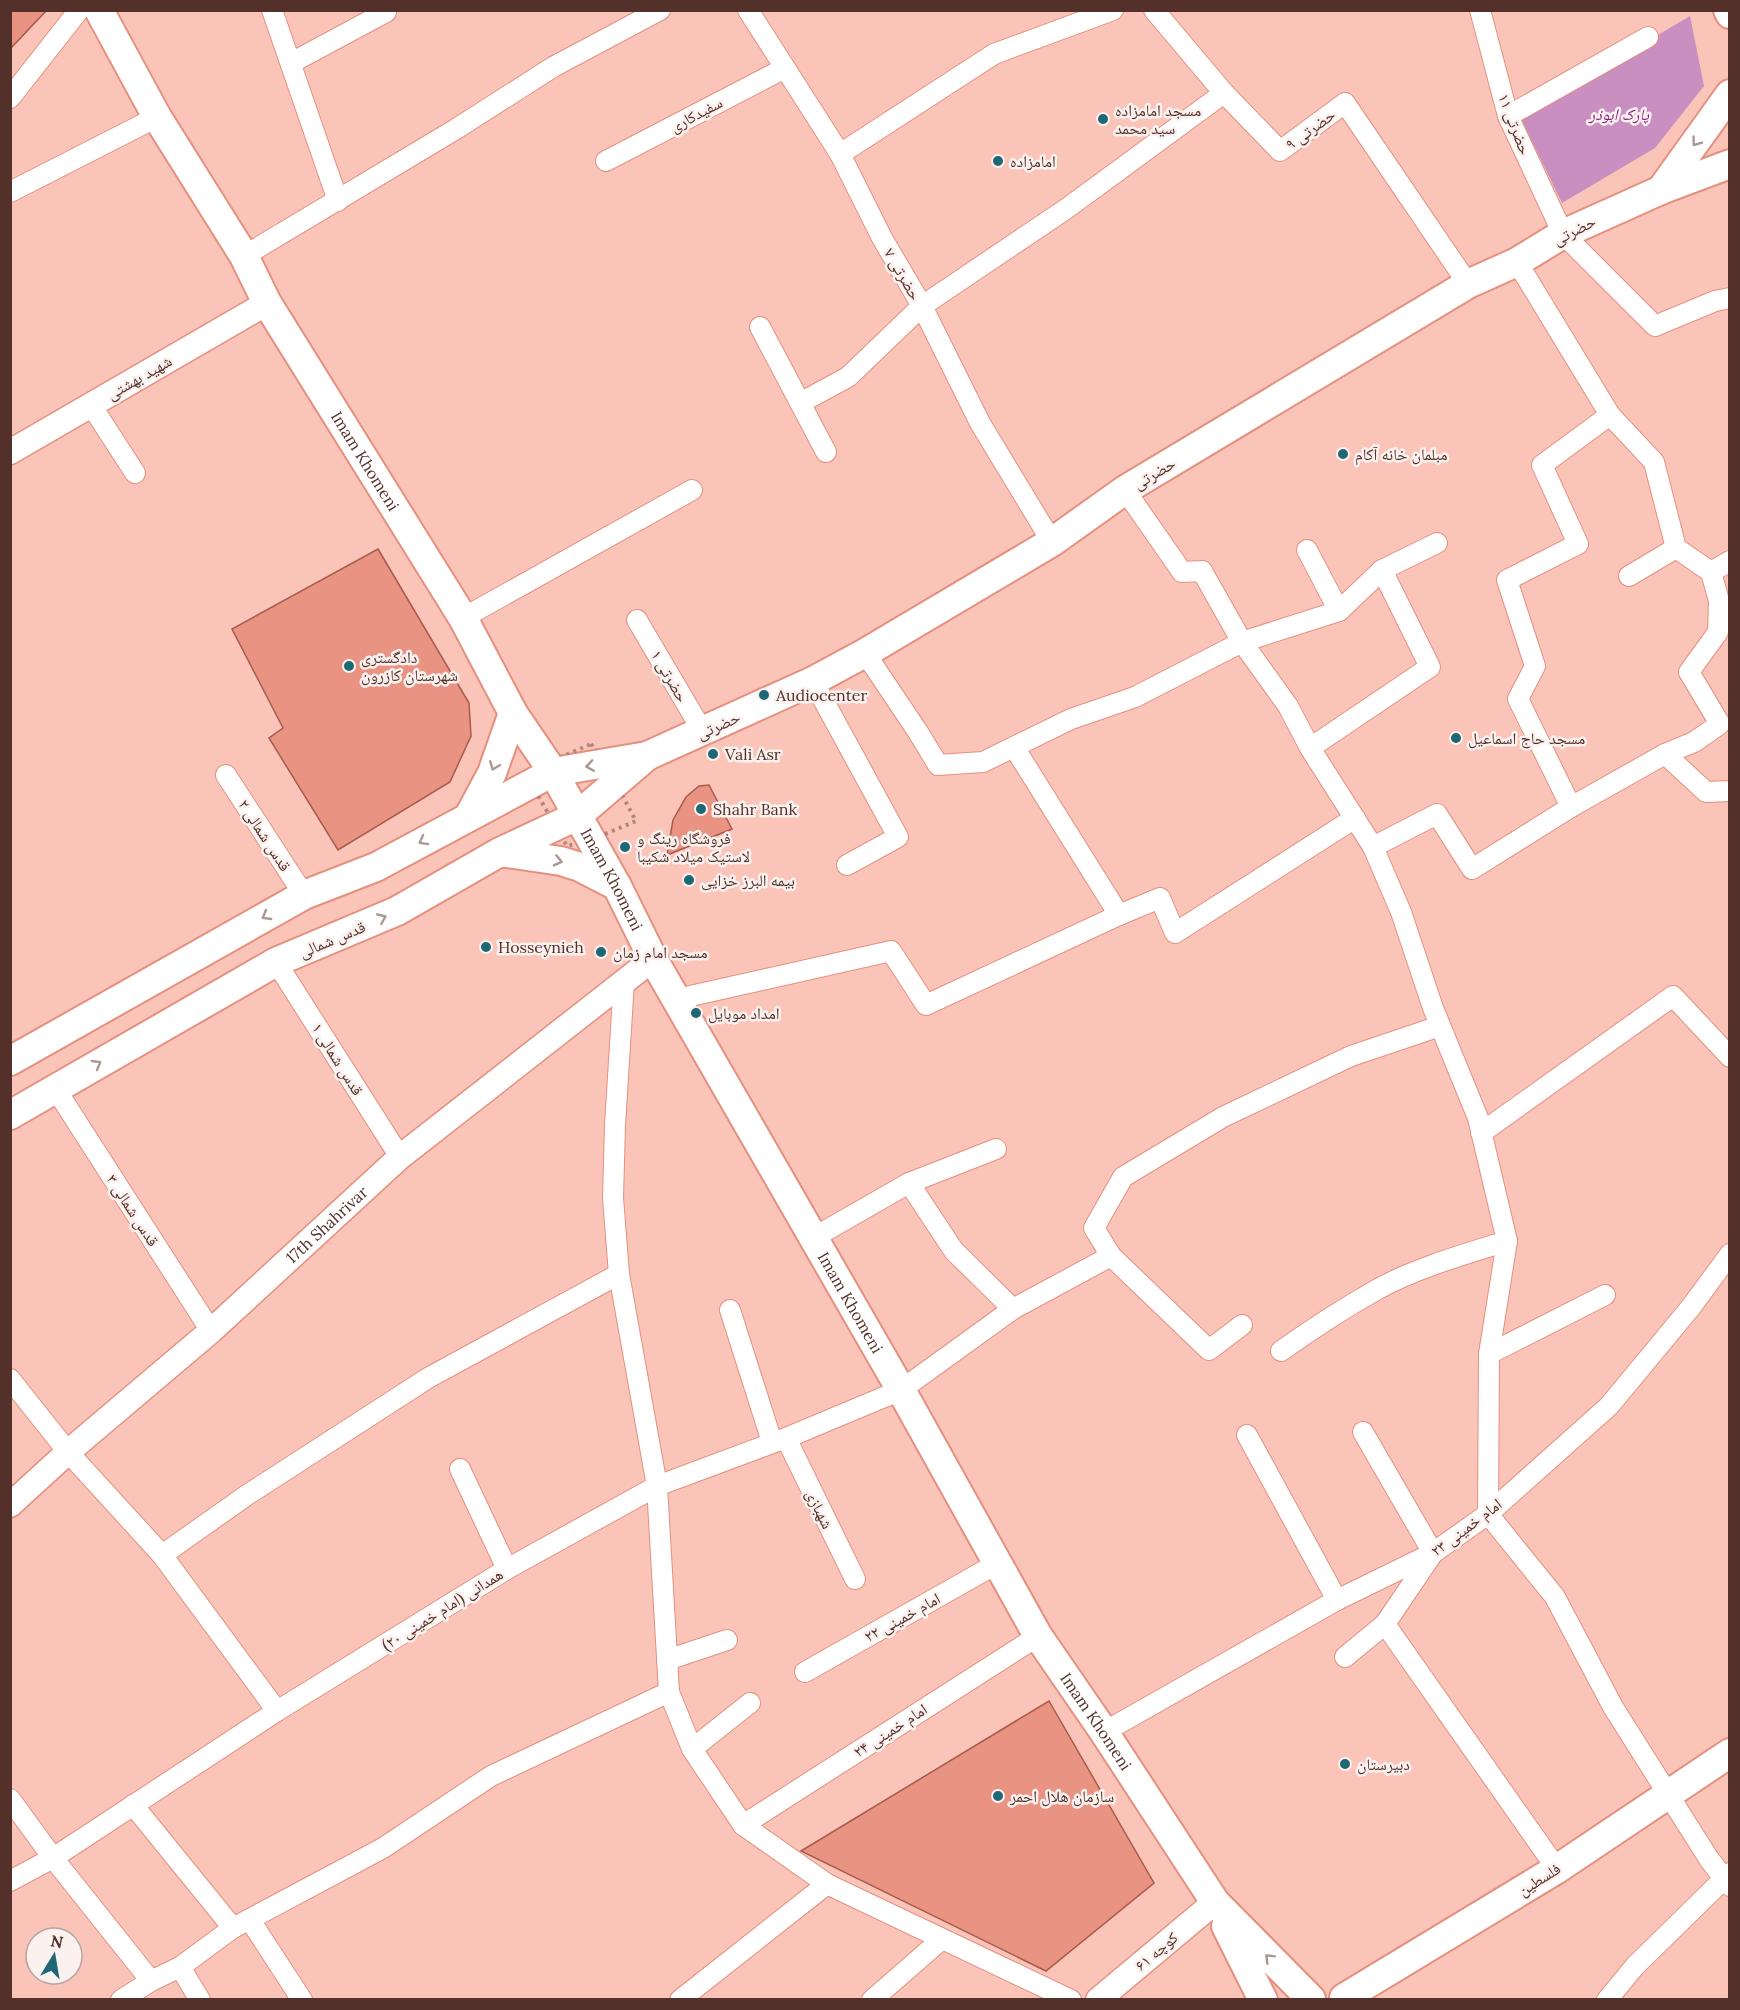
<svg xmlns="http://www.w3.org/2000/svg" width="1740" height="2010" font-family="Lora,'Noto Naskh Arabic',serif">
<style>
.green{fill:#c98fc0}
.building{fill:#e99382;stroke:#a95a4b;stroke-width:1.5}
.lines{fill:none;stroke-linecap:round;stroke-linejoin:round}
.minor-casing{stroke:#e5907f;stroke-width:22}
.tertiary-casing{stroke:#e5907f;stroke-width:27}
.secondary-casing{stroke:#e5907f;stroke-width:32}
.path{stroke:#b3857c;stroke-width:4;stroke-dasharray:3 4.5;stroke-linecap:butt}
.minor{stroke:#fff;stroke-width:20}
.tertiary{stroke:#fff;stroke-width:24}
.secondary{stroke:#fff;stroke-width:28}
.oneway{stroke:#a99894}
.poi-dot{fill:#1e6774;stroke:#fbf1ef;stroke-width:2}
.labels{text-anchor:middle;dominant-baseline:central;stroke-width:5;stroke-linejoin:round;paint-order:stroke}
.poi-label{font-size:16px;fill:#533029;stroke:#fbf1ef;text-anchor:start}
.street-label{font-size:16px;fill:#533029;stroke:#fbf1ef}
.park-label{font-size:16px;font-style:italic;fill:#8b1e82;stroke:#fbf1ef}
</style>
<rect width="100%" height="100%" fill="#fac4b8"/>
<path class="green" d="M1690 16 1704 86 1655 148 1562 203 1520 117Z"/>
<g class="building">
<path d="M10 10H47L10 49Z"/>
<path d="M378 549 469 703 471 736 450 782 338 850 269 738 283 728 232 629Z"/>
<path d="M709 785 732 829 667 855 673 820 686 797 699 786Z"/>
<path d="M1049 1701 1154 1883 1046 1971 801 1851Z"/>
</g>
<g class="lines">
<g class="minor-casing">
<g id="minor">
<path d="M272 10 338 201"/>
<path d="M748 10 840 154 882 238 922 306 980 423 1052 542"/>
<path d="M1154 10 1224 93 1280 151 1345 103 1468 284"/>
<path d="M1480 10 1508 116 1563 234 1655 326 1715 301 1730 298"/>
<path d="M291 63 386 12"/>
<path d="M10 98 79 10"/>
<path d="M1508 116 1648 37"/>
<path d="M840 154 994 54 1113 10"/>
<path d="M606 161 785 68"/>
<path d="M10 192 157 117"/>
<path d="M244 256 456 129 553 67 660 10"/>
<path d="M1517 262 1610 415 1654 462 1676 548 1711 572 1719 601 1718 632 1689 672 1720 724 1694 742 1665 754 1706 792 1730 791"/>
<path d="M760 327 826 452"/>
<path d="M800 403 848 377 922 306 1066 209 1224 93"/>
<path d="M91 405 135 473"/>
<path d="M1125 490 1182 572 1202 571 1242 642 1288 706 1310 748 1373 847 1401 912 1433 1008 1478 1118 1507 1241 1489 1354 1488 1514 1555 1597 1613 1707 1709 1859 1730 1886"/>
<path d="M1307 550 1339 611"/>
<path d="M1711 572 1730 561"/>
<path d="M1629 576 1676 548"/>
<path d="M463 618 692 490"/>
<path d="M637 620 703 732"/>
<path d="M865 653 918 732 938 765 983 762 1071 719 1135 697 1242 642 1339 611 1382 570 1437 543"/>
<path d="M813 681 898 837 847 865"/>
<path d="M1014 747 1119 915"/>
<path d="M1310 748 1430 667 1382 570"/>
<path d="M226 775 304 895"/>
<path d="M1571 807 1518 699 1535 666 1507 580 1578 544 1542 465 1610 415"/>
<path d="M1373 847 1437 814 1472 869 1571 807 1665 754"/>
<path d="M276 962 400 1157"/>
<path d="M624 981 615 1125 613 1198 619 1274 657 1486 669 1692 692 1749 743 1825 827 1884 1071 2000"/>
<path d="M677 999 891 951 926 1005 1119 915 1160 898 1175 933 1355 818"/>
<path d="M55 1088 211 1331"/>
<path d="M1481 1133 1673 996 1730 1057"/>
<path d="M909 1183 954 1251 1013 1309"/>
<path d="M813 1238 909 1183 996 1149"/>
<path d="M1111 1256 1209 1350 1242 1325"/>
<path d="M730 1310 772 1442"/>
<path d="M1281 1351C1312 1329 1344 1308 1378 1289 1416 1268 1465 1254 1507 1241"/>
<path d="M1489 1354 1605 1295"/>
<path d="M10 1379 68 1452 162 1555 277 1711"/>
<path d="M1247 1435 1337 1600"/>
<path d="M786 1438 855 1579"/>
<path d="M460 1469 507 1569"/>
<path d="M162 1555 247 1495 428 1378 619 1274"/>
<path d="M1385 1624 1557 1869"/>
<path d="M1345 1657 1385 1624 1433 1553 1363 1432"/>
<path d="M667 1660 727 1640"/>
<path d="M805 1672 998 1563"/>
<path d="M1104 1732 1337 1600 1433 1553 1488 1514 1609 1406 1691 1307 1730 1254"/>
<path d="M692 1749 750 1703"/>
<path d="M10 1799 53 1858 151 1981"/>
<path d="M133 1805 233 1928"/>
<path d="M743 1825 1038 1636"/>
<path d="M10 1881 53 1858 277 1711 507 1569 657 1486 786 1438 901 1390 1013 1309 1111 1256 1094 1228 1123 1177 1223 1117 1351 1056 1440 1026"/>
<path d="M250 1920 302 2000"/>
<path d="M180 1967 200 2000"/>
<path d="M121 2000 151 1981 180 1967 233 1928 383 1848 491 1776 669 1692"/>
<path d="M680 2000 827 1884"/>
<path d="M872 2000 942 1939"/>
<path d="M1607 2000 1635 1966 1730 1873"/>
</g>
</g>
<g class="tertiary-casing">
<g id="tertiary">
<path d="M10 452 267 303"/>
<path id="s1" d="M10 1505 68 1452 211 1331 400 1157 653 959"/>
<path d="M1098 2000 1215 1902"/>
</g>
</g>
<g class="secondary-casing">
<g id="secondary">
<path id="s2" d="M99 10 157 117 244 256 267 303 463 618 513 713 553 772 617 886 653 959 901 1390 1038 1636 1104 1732 1215 1902 1311 1999"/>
<path d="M1728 10 1730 14"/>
<path d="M1661 190 1730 94"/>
<path d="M469 816 492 773 513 713"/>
<path d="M500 852 561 861 580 867 617 886"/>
<path d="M10 1061 304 895 376 867 553 772 647 756 813 681 865 653 1052 542 1125 490 1468 284 1517 262 1563 234 1661 190 1730 164"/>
<path d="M10 1115 276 962 397 911 500 852 577 816 647 756"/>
<path d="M1226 1926 1263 2000"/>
<path d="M1344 1998 1557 1869 1730 1753"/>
</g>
</g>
<path class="path" d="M591 744 605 763 636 821 591 840 567 846 525 773Z"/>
<use href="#minor" class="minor"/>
<use href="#tertiary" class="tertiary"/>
<use href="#secondary" class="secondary"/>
</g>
<defs><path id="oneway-chevron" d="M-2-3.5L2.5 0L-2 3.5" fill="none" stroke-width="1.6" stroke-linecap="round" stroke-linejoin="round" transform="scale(1.5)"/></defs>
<g class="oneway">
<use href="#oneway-chevron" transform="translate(1696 142) rotate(126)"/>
<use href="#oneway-chevron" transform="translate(494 766) rotate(111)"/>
<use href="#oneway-chevron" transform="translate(590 766) rotate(171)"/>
<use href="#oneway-chevron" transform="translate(423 841) rotate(151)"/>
<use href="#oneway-chevron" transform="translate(558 861) rotate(13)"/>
<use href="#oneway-chevron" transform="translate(266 916) rotate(150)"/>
<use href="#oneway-chevron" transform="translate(382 918) rotate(-23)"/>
<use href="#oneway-chevron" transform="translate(97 1064) rotate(-30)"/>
<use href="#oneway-chevron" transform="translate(1269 1958) rotate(-135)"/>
</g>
<g class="poi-dot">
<circle cx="1103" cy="119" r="6"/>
<circle cx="998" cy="161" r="6"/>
<circle cx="1343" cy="454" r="6"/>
<circle cx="349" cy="666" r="6"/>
<circle cx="764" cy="695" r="6"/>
<circle cx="1456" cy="738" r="6"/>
<circle cx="713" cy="754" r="6"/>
<circle cx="701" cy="809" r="6"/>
<circle cx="625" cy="847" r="6"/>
<circle cx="689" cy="880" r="6"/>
<circle cx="486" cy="947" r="6"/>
<circle cx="601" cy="952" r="6"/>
<circle cx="696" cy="1013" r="6"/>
<circle cx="1345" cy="1764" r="6"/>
<circle cx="998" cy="1796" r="6"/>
</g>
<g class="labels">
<g class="poi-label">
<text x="1115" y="110">مسجد امامزاده<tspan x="1115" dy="18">سید محمد</tspan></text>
<text x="1010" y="161">امامزاده</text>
<text x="1355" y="454">مبلمان خانه آکام</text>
<text x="361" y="657">دادگستری<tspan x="361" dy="18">شهرستان کازرون</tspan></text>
<text x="776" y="695">Audiocenter</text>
<text x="1468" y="738">مسجد حاج اسماعیل</text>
<text x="725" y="754">Vali Asr</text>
<text x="713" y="809">Shahr Bank</text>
<text x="637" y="838">فروشگاه رینگ و<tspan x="637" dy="18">لاستیک میلاد شکیبا</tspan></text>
<text x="701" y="880">بیمه البرز خزایی</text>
<text x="498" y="947">Hosseynieh</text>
<text x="613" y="952">مسجد امام زمان</text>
<text x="708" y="1013">امداد موبایل</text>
<text x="1357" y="1764">دبیرستان</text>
<text x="1010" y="1796">سازمان هلال احمر</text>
</g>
<g class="street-label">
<text transform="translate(696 114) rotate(-28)">سفیدکاری</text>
<text transform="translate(1515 124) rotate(69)">حضرتی ۱۱</text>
<text transform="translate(1310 129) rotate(-36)">حضرتی ۹</text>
<text transform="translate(1574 230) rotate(-27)">حضرتی</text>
<text transform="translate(903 274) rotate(60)">حضرتی ۷</text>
<text transform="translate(139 377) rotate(-30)">شهید بهشتی</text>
<text stroke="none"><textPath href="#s2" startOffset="524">Imam Khomeni</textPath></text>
<text transform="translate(1154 473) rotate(-31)">حضرتی</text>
<text transform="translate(670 676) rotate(60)">حضرتی ۱</text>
<text transform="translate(718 725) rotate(-24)">حضرتی</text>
<text transform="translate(265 835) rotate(57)">قدس شمالی ۲</text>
<text stroke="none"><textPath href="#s2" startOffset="1010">Imam Khomeni</textPath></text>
<text transform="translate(332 939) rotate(-23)">قدس شمالی</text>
<text transform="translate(338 1059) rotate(58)">قدس شمالی ۱</text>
<text transform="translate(133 1210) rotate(57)">۳ قدس شمالی</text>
<text stroke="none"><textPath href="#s1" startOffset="423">17th Shahrivar</textPath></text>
<text stroke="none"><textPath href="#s2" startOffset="1496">Imam Khomeni</textPath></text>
<text transform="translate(820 1509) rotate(64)">شهبازی</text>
<text transform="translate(1466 1527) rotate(-37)">امام خمینی ۲۳</text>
<text transform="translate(442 1609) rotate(-32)">همدانی (امام خمینی ۲۰)</text>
<text transform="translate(902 1617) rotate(-29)">امام خمینی ۲۲</text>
<text stroke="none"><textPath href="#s2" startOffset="1982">Imam Khomeni</textPath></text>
<text transform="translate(890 1730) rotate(-33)">امام خمینی ۲۴</text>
<text transform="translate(1539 1879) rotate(-32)">فلسطین</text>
<text transform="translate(1156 1951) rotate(-40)">کوچه ۶۱</text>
</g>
<g class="park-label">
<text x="1619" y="114">پارک ابوذر</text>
</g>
</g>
<rect width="1740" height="2010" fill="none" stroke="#533029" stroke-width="24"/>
<g transform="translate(54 1956) rotate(11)"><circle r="28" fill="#fbf1ef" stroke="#b8a4a0" stroke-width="1.5"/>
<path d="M0-4.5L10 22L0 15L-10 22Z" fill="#1e6774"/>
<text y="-9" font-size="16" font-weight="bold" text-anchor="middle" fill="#533029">N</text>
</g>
</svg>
